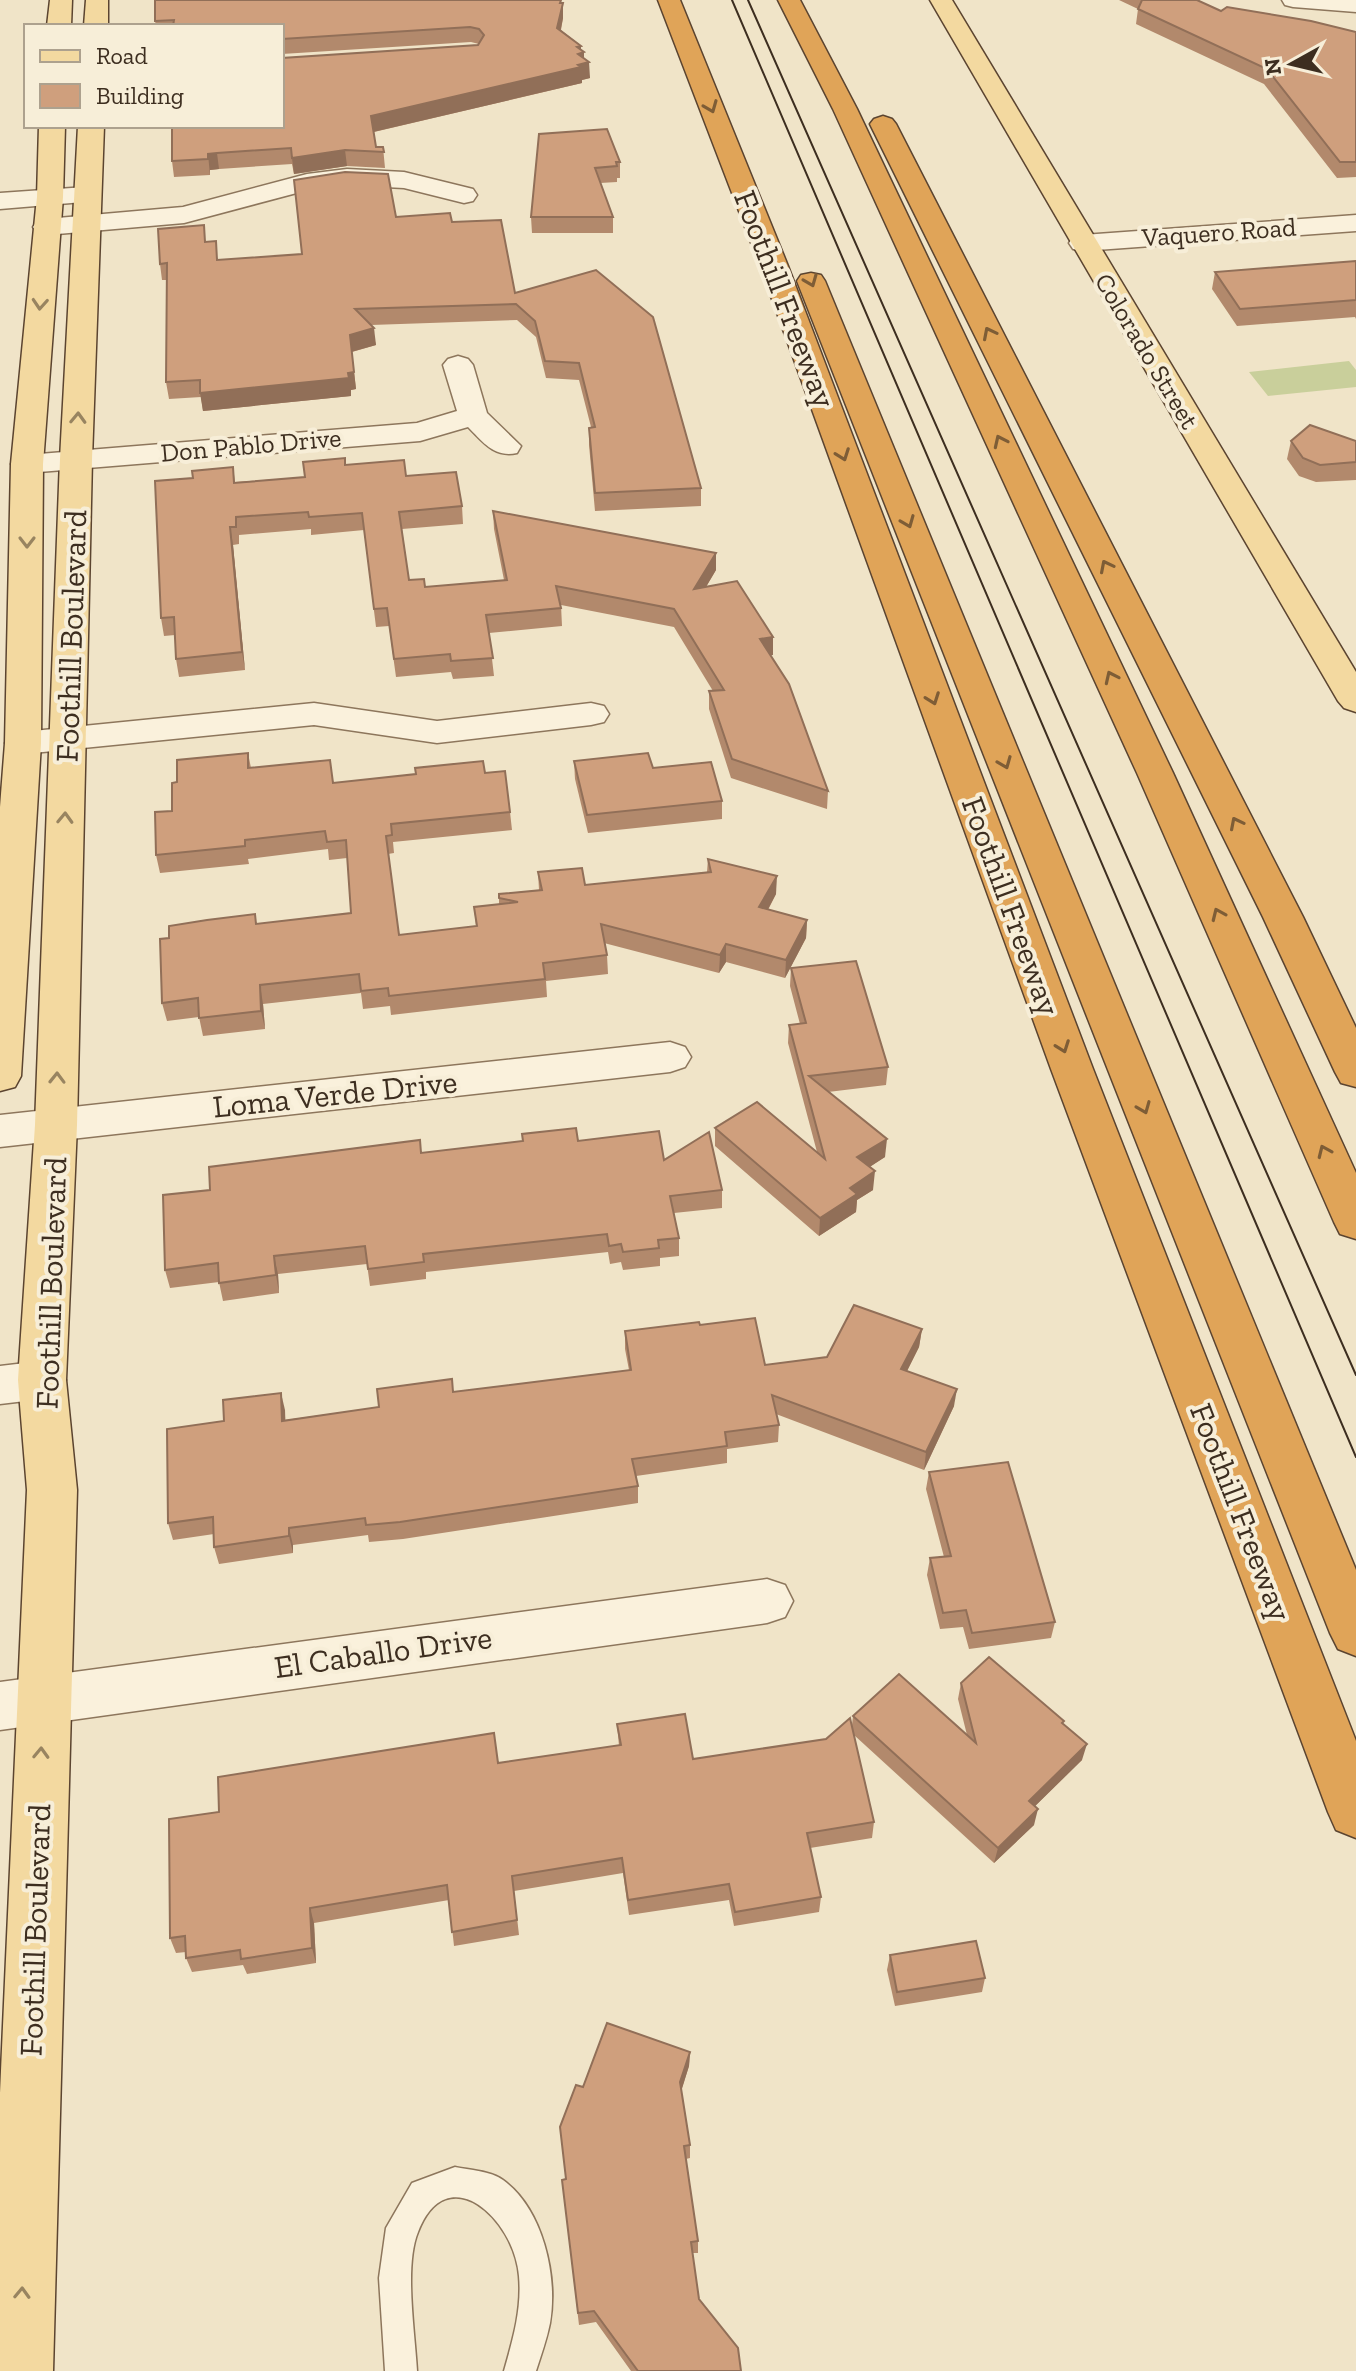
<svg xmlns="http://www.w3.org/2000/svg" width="1356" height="2371" font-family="'Zilla Slab',serif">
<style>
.green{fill:#c9cf9b}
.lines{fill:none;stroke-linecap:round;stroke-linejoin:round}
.service-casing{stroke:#8d765c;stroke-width:3}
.minor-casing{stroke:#8d765c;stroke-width:3}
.primary-casing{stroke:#5b4430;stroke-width:3}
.motorway-casing{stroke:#5b4430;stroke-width:3}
.service{fill:#faf1dc;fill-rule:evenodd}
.minor{fill:#faf1dc;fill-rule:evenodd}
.primary{fill:#f3d9a0;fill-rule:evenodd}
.motorway{fill:#e0a458;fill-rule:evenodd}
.tram{stroke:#3d2e20;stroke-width:2}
.wall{fill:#b2896c}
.shaded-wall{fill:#916f58}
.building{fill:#cf9f7d;stroke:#916f58;stroke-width:2}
.oneway{stroke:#7e5d36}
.oneway2{stroke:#988460}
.labels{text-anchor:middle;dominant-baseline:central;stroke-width:8;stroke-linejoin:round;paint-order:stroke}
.far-street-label{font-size:26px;fill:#3d2e20;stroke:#f7eed8}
.street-label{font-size:32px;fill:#3d2e20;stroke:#f7eed8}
</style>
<rect width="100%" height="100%" fill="#f0e4c8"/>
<path class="green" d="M1349 361 1356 370V387L1268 396 1249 372Z"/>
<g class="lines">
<g class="service-casing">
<path id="service" d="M455 2167C469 2170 491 2171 503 2180 543 2209 558 2276 550 2323 547 2339 541 2355 536 2371H504C513 2339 522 2309 519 2276 514 2218 447 2157 418 2232 404 2266 415 2333 417 2371H385L379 2278 386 2228 412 2183Z"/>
</g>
<g class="minor-casing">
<g id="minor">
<path d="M1282 0H1356V12L1293 7 1285 5Z"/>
<path d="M347 169 404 172 473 189 477 195 473 201 464 203 404 188 347 185 308 190 184 223 46 235 37 233 33 227 37 221 46 219 183 207 307 174Z"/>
<path d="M86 187 95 189 99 195 95 201 0 209V193Z"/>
<path d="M1356 215V231L1083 251 1073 249 1069 243 1073 237 1083 235Z"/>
<path d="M458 356 468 359 473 365 487 413 521 446 517 453C494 458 483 442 468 427L420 441 27 473 16 471 11 464 16 457 27 455 417 423 457 411 443 365 448 359Z"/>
<path d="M314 703 437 721 591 703 604 706 609 714 604 722 591 725 437 743 314 725 23 754 10 751 5 743 10 735 23 732Z"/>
<path d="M670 1042 685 1047 691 1057 685 1067 670 1072 0 1147V1115Z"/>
<path d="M42 1361 59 1367 66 1380 59 1393 42 1399 0 1404V1366Z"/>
<path d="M767 1579 785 1585 793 1601 785 1617 767 1623 0 1730V1682Z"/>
</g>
</g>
<g class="primary-casing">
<g id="primary">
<path d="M50 0H72L71 26H47Z"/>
<path d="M86 0H108V26H84Z"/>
<path d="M930 0H952L1356 672V712L1344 708 1338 701Z"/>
<path d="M39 126H65L63 197 43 464 41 743 21 1076 15 1087 0 1091V807L5 743 11 464 37 197Z"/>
<path d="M78 126H104L92 459 77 1125 66 1380 77 1490 53 2371H0V2093L27 1490 18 1380 35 1125 60 459Z"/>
</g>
</g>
<g class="motorway-casing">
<g id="motorway">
<path d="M658 0H680L788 266 1093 1069 1356 1741V1838L1336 1830 1328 1812 1051 1069 760 266Z"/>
<path d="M778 0H800L857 109 1173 773 1356 1173V1239L1340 1234 1334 1222 1137 773 833 109Z"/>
<path d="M883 116 892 119 896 124 1303 917 1356 1028V1087L1341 1083 1335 1072 1263 917 870 124 874 119Z"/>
<path d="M811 273 821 275 825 281 1356 1570V1656L1338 1649 1330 1633 797 281 801 275Z"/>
</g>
</g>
<use href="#service" class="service"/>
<use href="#minor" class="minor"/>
<use href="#primary" class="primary"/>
<use href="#motorway" class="motorway"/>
<g class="tram">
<path d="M732 0 1356 1457"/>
<path d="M748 0 1356 1375"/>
</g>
</g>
<g class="wall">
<path d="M1119 0H1197L1221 11 1356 32V177L1337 178 1264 84 1136 24 1138 9Z"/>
<path d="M561 3 563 18 561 30 581 46V50L584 52V59L590 78 582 80V83L374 132 376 147H383L385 168 347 166 294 174 292 164 219 169 210 170V175L174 177 172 161 479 44 471 42 282 54V26H156L155 21Z"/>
<path d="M539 134 620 162V178H617V182L600 183 613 217V233H532L531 217Z"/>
<path d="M396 217 452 222 515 293 701 488V506L595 511 589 445V428L591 427 579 380 546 378 536 337 517 320 371 325 376 345 352 352 356 389 351 390V396L203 411 201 397 169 399 166 382 167 280H162L160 264 206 242 218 260 302 254Z"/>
<path d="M1356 261V319L1355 317 1237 326 1212 289 1215 272Z"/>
<path d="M1291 441H1356V480L1316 482 1299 476 1287 459Z"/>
<path d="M345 465 406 476 462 506 463 524 402 529 409 580 425 587 504 580 494 529 493 511 716 570 706 587 773 637V655H770L828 791 827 809 731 778 709 709V691H713L674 627 561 605 562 626 489 633 494 676 453 679 451 672 396 677 389 626 376 627 364 530 311 535V529L239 535V544L233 545 245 670 179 677 176 659 175 635 164 636 161 618 193 478 233 467 235 482 305 477Z"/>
<path d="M248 753 251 768 333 783 485 773 510 812 512 830 393 842 394 853 388 854 399 935 476 926 474 907 499 904V894L539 890 538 872 585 885 707 872 708 859 776 894 768 910 807 920 806 938 785 978 726 962 719 973 604 943 607 955 608 974 546 981 547 997 391 1015 390 1006 363 1009 361 993 263 1004 265 1029 203 1036 199 1017 167 1021 162 1003 257 924 351 913 347 858 329 860 328 849 248 859 249 864 160 873 156 855 172 811 177 782Z"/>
<path d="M574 761 653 768 722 801V819L588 833 575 779Z"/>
<path d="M791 968 888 1067 886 1085 828 1092 885 1157 869 1167 873 1190 857 1200 856 1212 819 1236 715 1146V1128L817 1152 788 1043 789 1025 800 1024 790 986Z"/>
<path d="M578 1141 664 1160 722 1190V1208L674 1213 679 1238V1256L660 1258V1266L623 1270 621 1262 610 1264 608 1252 426 1272V1279L370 1286 367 1264 278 1274 279 1293 223 1301 219 1282 170 1288 165 1270 210 1190 421 1153Z"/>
<path d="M700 1325 765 1365 827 1357 922 1329 919 1347 907 1371 954 1406 924 1470 776 1414 779 1425 778 1442 727 1449V1463L636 1476 638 1486V1503L403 1539 369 1542 368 1535 293 1545V1553L219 1564 214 1547V1534L173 1540 168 1523 224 1421 285 1410V1420L379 1407 453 1392 629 1370 625 1349V1331Z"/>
<path d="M929 1472 1055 1622 1051 1638 969 1649 963 1627 940 1629 927 1575 930 1558 944 1557 926 1489Z"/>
<path d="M961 1683 1063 1724 1082 1760 1035 1806 1034 1825 994 1863 854 1735 874 1822 872 1838 810 1848 821 1897 819 1912 734 1926 729 1900 629 1915 623 1873 514 1891 519 1935 454 1946 449 1900 314 1923 316 1963 247 1974 243 1965 192 1972 186 1958V1952L176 1953 170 1938 219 1812 498 1763 619 1746 617 1724 693 1759 826 1739 852 1725 853 1716 967 1735 958 1699Z"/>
<path d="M890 1955 985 1978 982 1992 895 2006 887 1970Z"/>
<path d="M690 2052 689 2066 681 2091 690 2145V2158L686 2159 698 2241V2253H692L699 2299 741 2371H631L596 2322 579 2325 562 2180 566 2179 583 2087Z"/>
</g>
<g class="shaded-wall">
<path d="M561 0V10L563 3V18L558 43 557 28Z"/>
<path d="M581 46V53L584 52V63L589 62 590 78 582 80V83L373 132 371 116Z"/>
<path d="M345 150 347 166 294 174 292 158Z"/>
<path d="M217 153 219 169 210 170V175L208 154Z"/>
<path d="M374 328 376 345 351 352 350 335Z"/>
<path d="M354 372 356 389 351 390V396L203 411 200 393Z"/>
<path d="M230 527 233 545 245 670 242 652Z"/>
<path d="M716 553V570L694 607V589Z"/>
<path d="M773 637V655L760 657V639Z"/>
<path d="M777 876 776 894 759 926V907Z"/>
<path d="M807 920 806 938 785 978 786 960Z"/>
<path d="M726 944V962L719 973 720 955Z"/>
<path d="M260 985 263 1004 265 1029 261 1011Z"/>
<path d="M887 1139 885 1157 856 1176 857 1157Z"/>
<path d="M875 1171 873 1190 857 1200 856 1212 819 1236 820 1218 850 1188Z"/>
<path d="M274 1256 278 1274 279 1293 276 1275Z"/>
<path d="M922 1329 919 1347 899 1387 901 1369Z"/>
<path d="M957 1389 954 1406 924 1470 926 1452Z"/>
<path d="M281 1393 285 1410 286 1438 282 1421Z"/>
<path d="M289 1528 293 1545V1553L289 1536Z"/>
<path d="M1087 1744 1082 1760 1025 1816 1029 1801Z"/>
<path d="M1038 1809 1034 1825 994 1863 998 1848Z"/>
<path d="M310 1908 314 1923 316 1963 312 1948Z"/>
<path d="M690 2052 689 2066 680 2095V2082Z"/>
</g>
<g class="building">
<path d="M155 0H561L560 3H563L557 28 581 46 577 47 584 52 578 54 589 62 578 65 581 67 371 116 376 147H383L384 152 345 150 292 158 291 148 217 153 208 154V159L172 161V126H282V58L478 45 484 35 479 29 470 27 282 39V26H173L174 20 155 21Z"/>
<path d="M1142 0H1197L1221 11 1227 7 1311 21 1356 32V162H1340L1267 69 1138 9Z"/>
<path d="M607 129 620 162H616L617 166 595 168 613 217H531L539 134Z"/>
<path d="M345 172 388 174 396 217 450 213 452 222 501 220 515 293 596 270 653 317 701 488 595 493 589 428 595 427 579 363 545 361 535 321 516 304 355 309 374 328 350 335 354 372 348 373 349 378 200 393V380L166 382 167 263 160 264 158 229 204 225 205 242 216 241 217 260 302 254 294 180Z"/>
<path d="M1356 261V300L1240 309 1215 272Z"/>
<path d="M1310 425 1356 441V462L1320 465 1303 458 1291 441Z"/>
<path d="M345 458V465L404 460 406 476 456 472 462 506 399 512 409 580 424 579 425 587 507 580 493 511 716 553 694 589 737 581 773 637 760 639 789 684 828 791 732 759 709 691 724 690 674 609 556 586 561 608 486 615 493 658 451 661 450 654 394 659 387 608 374 609 362 513 309 517 308 512 236 517V527H230L242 652 176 659 174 617 161 618 155 481 193 478 192 471 233 467 234 483 305 477 303 462Z"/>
<path d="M248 753V768L330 760 333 783 416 774 415 768 483 761 485 773 505 771 510 812 391 824 392 835 386 836 399 935 477 926 474 907 518 902 499 898V894L542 890 538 872 582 868 585 885 711 872 708 859 777 876 759 907 807 920 786 960 726 944 720 955 601 924 607 955 543 963 545 979 389 996 388 988 361 991 359 974 260 985 261 1011 199 1018 198 998 162 1003 160 939 169 938V926L207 920 255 914 256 924 351 913 346 840 327 842 325 831 245 840V846L156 855 155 812 172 811V783L177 782V760Z"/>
<path d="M648 753 653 768 711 762 722 801 587 815 574 761Z"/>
<path d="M856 961 888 1067 809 1076 887 1139 857 1157 875 1171 850 1188 857 1194 820 1218 715 1128 757 1102 825 1159 789 1025 806 1023 791 968Z"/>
<path d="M576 1128 578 1141 659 1131 664 1160 709 1132 722 1190 670 1196 679 1238 658 1240 659 1248 623 1252 621 1244 609 1246 607 1234 423 1254 424 1262 368 1269 365 1246 274 1256 276 1275 219 1283 218 1263 165 1270 163 1195 210 1190 209 1167 420 1140 421 1153 523 1141 522 1134Z"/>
<path d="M854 1305 922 1329 901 1369 957 1389 926 1452 772 1395 779 1425 725 1432 727 1446 632 1459 638 1486 400 1522 366 1525 365 1518 289 1528V1536L214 1547 213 1517 168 1523 167 1429 224 1421 223 1400 281 1393 282 1421 379 1407 377 1389 452 1379 453 1392 631 1370 625 1331 699 1322 700 1325 755 1318 765 1365 827 1357Z"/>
<path d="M1008 1462 1055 1622 972 1633 966 1610 943 1613 930 1558 951 1556 929 1472Z"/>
<path d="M989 1657 1064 1721 1062 1723 1087 1744 1029 1801 1038 1809 998 1848 853 1716 899 1674 976 1743 961 1683Z"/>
<path d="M685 1714 693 1759 826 1739 850 1718 874 1822 807 1833 821 1897 735 1912 729 1884 628 1900 622 1858 512 1876 517 1920 452 1932 447 1885 310 1908 312 1948 241 1959 240 1950 186 1958 185 1936 170 1938 169 1819 219 1812 218 1777 494 1733 498 1763 621 1745 617 1724Z"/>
<path d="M976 1941 985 1978 897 1992 890 1955Z"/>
<path d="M607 2023 690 2052 680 2082 690 2145 684 2146 698 2241 691 2242 699 2299 738 2348 741 2371H638L594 2311 578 2313 562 2180 566 2179 560 2127 576 2085 583 2087Z"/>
</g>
<defs><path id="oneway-chevron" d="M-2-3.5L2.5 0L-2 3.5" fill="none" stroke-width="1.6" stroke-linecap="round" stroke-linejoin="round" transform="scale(2)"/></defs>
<g class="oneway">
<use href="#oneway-chevron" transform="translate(711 107) rotate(68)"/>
<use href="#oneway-chevron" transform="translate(811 281) rotate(68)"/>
<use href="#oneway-chevron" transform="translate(989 333) rotate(-117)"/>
<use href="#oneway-chevron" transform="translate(1000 441) rotate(-115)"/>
<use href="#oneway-chevron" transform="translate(843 455) rotate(70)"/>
<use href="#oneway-chevron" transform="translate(908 522) rotate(68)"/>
<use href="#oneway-chevron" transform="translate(1106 566) rotate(-117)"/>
<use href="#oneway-chevron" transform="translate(1111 677) rotate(-115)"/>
<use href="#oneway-chevron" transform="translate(933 699) rotate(70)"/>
<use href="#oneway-chevron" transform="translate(1005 763) rotate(68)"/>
<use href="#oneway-chevron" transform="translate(1236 823) rotate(-117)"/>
<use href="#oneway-chevron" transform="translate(1218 914) rotate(-114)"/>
<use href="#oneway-chevron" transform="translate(1063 1047) rotate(70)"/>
<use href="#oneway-chevron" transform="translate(1144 1108) rotate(68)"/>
<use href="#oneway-chevron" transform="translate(1324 1151) rotate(-114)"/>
</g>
<g class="oneway2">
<use href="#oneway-chevron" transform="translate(40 304) rotate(94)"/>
<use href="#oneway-chevron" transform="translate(78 418) rotate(-88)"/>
<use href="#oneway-chevron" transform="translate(27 542) rotate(90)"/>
<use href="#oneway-chevron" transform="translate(65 818) rotate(-88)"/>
<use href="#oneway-chevron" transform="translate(57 1078) rotate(-89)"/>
<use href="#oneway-chevron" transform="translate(41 1753) rotate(-88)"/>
<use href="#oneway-chevron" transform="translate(22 2293) rotate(-88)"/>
</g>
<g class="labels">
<g class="far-street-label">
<text transform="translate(1219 232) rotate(-4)">Vaquero Road</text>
<text transform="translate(1147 351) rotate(59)">Colorado Street</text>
<text transform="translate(251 445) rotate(-5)">Don Pablo Drive</text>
</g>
<g class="street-label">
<text transform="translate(785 299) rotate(69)">Foothill Freeway</text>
<text transform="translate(71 636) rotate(-88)">Foothill Boulevard</text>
<text transform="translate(1011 906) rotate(70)">Foothill Freeway</text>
<text transform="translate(335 1094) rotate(-6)">Loma Verde Drive</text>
<text transform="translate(51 1283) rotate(-88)">Foothill Boulevard</text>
<text transform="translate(1241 1512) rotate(69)">Foothill Freeway</text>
<text transform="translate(383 1652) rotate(-8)">El Caballo Drive</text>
<text transform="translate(35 1930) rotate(-88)">Foothill Boulevard</text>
</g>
</g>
<rect x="24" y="24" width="260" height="104" fill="#f7eed8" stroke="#ada18e" stroke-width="2"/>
<rect x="40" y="50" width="40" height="12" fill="#f3d9a0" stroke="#ada18e" stroke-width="2"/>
<text x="96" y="64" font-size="24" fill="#3d2e20">Road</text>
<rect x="40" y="84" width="40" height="24" fill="#cf9f7d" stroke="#ada18e" stroke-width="2"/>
<text x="96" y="104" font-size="24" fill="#3d2e20">Building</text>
<g transform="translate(1292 64) rotate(262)" stroke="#f7eed8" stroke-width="6" paint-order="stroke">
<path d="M0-6L14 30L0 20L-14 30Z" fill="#3d2e20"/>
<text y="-12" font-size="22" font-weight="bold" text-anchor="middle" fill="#3d2e20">N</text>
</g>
</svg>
